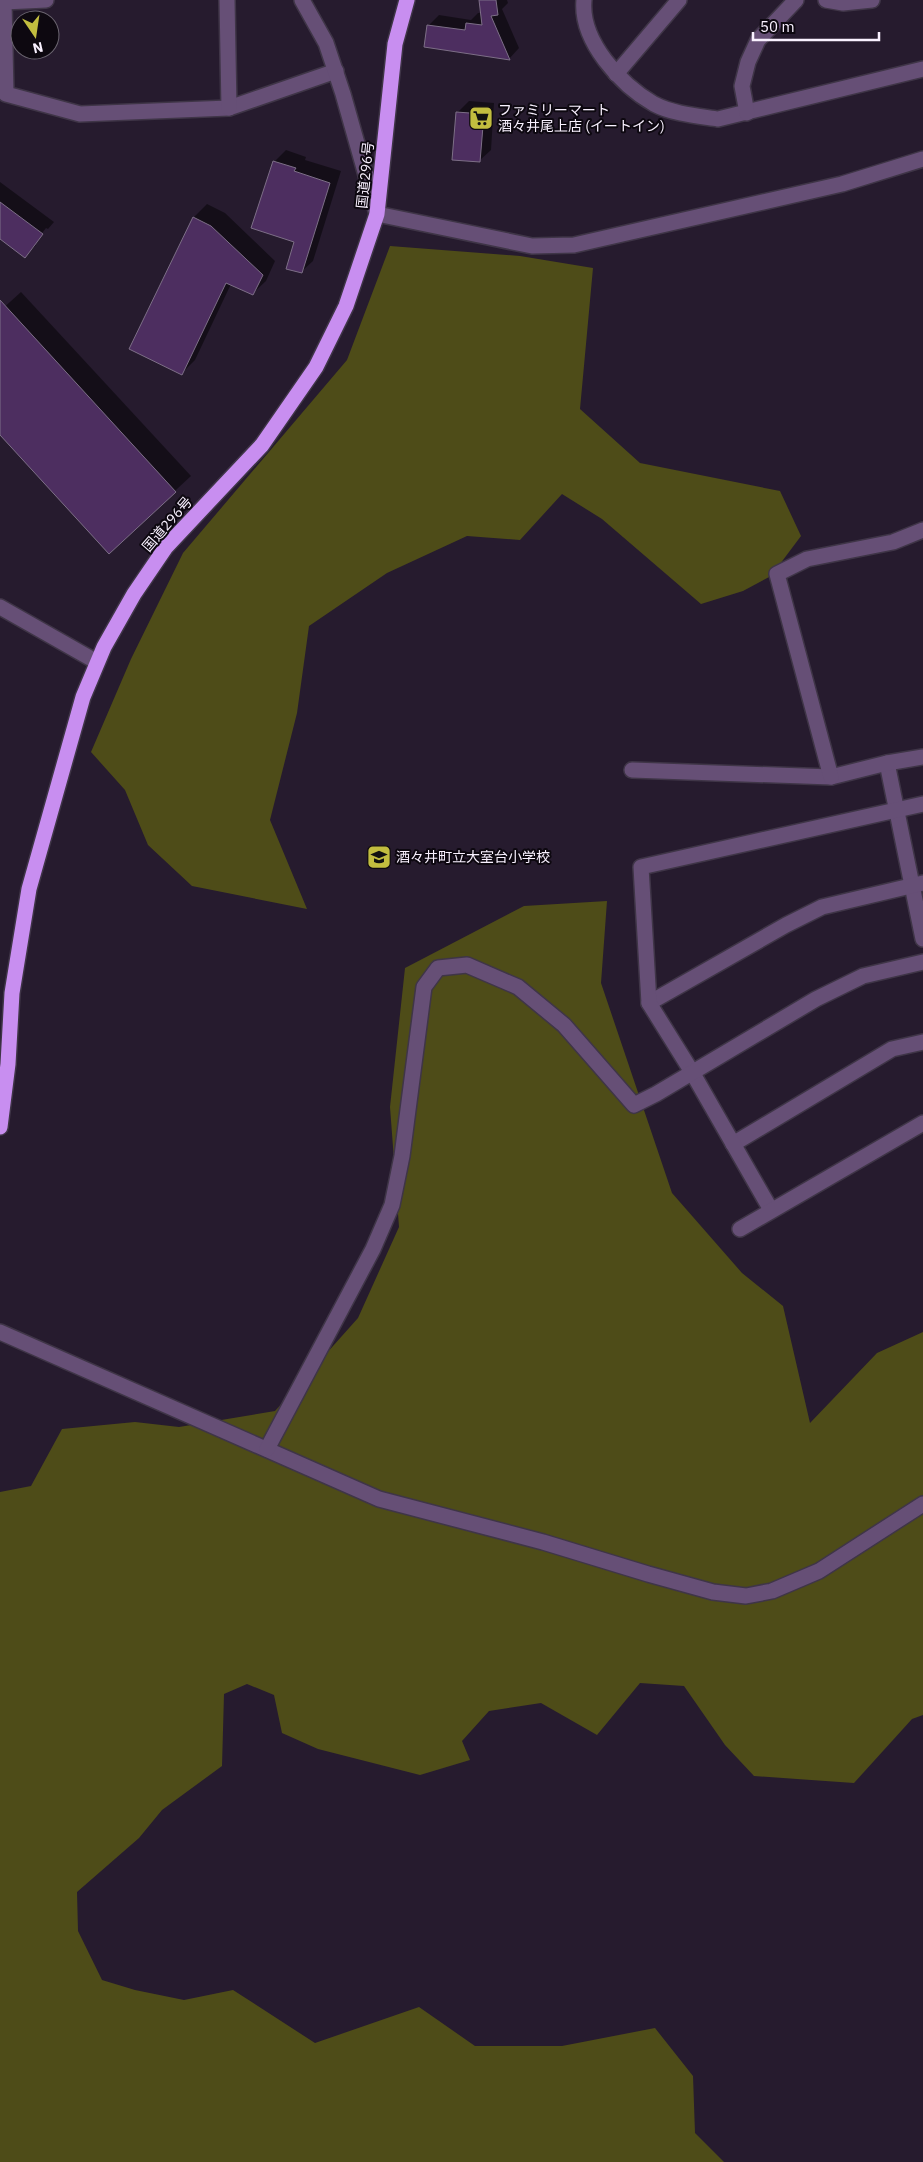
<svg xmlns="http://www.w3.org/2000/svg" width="923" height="2162" font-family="'IBM Plex Sans','Noto Sans JP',sans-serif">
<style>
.forest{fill:#4e4c18}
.shadow{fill:#0007}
.building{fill:#4d2e60;stroke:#7d6f87}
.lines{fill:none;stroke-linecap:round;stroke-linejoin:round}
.minor-casing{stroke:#3f3547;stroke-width:18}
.highway-casing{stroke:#3f3547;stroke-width:18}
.minor{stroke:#664f76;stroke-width:15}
.highway{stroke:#c88ef0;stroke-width:15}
.labels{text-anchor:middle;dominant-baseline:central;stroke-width:4;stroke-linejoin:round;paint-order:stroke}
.poi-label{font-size:14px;fill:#f9f1ff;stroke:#0d0810;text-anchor:start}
.street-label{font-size:14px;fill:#f9f1ff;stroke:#0d0810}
</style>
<rect width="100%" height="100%" fill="#261b2e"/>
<g class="forest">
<path d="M390 246 520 256 593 268 580 409 640 463 780 491 801 536 771 576 743 591 701 604 602 519 562 494 520 540 467 536 387 573 309 626 297 713 270 820 307 909 192 886 148 845 125 790 91 752 131 659 183 553 347 360Z"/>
<path d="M607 901 601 983 672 1193 742 1273 783 1306 810 1423 877 1353 923 1332V1715L912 1719 854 1783 754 1776 725 1745 684 1686 640 1683 597 1735 541 1703 489 1711 462 1741 470 1760 420 1775 318 1749 282 1733 274 1695 247 1684 224 1694 222 1766 162 1810 139 1838 77 1892 78 1931 102 1980 135 1990 184 2000 233 1990 315 2043 419 2007 475 2046H562L655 2028 693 2076 695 2133 724 2162H0V1492L31 1486 62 1429 135 1422 179 1427 275 1411 358 1318 399 1227 390 1107 405 968 524 906Z"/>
</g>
<g class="shadow">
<path d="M480 0H507L508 3 502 9 519 48 509 59 428 26 439 15 471 20 478 13H482Z"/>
<path d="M469 101 494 103 491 150 479 161 458 112Z"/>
<path d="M286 150 306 157 305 160 341 171 313 261 301 272 296 242 274 162Z"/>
<path d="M0 182 54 222 48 229 46 228 33 245H36L25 256 0 238Z"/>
<path d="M207 204 225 213 275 261 266 281 252 294 231 284 195 360 182 373 194 217Z"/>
<path d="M21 292 191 476 109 552 0 433V311Z"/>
</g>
<g class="building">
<path d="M479 0H496L498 15 491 16 510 60 424 47 427 25 465 30 466 23 482 25Z"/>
<path d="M456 112 484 114 480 162 452 160Z"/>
<path d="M273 161 296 168 294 171 330 183 302 273 286 269 294 242 251 228Z"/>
<path d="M0 202 43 234 25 258 0 239Z"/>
<path d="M193 217 211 226 263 275 253 295 226 283 182 375 129 349Z"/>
<path d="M0 300 176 492 109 554 0 435Z"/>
</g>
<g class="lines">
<g class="minor-casing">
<g id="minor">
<path d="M46 0 4 2 6 94 80 114 229 108 336 71"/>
<path d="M227 0 229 108"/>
<path d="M302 0 326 43 343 94 377 214 532 246 574 245 842 184 923 159"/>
<path d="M584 0C580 41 621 85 654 104 673 114 698 116 718 119L923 69"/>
<path d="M826 0 843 3 872 0"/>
<path d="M616 74 679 0"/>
<path d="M747 113 742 86 748 62 758 40 796 0"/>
<path d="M0 607 97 662"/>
<path d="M887 763 923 939"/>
<path d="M632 770 831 777 887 763 923 757"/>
<path d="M831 777 777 574 807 559 893 542 923 530"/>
<path d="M649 1003 786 925 822 907 923 883"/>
<path d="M733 1144 892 1049 923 1042"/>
<path d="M771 1210 692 1072 649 1003 641 867 923 804"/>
<path d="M740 1229 923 1123"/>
<path d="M0 1332 379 1499 543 1542 648 1574 713 1592 746 1596 772 1591 819 1571 923 1504"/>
<path d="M267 1449 373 1249 392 1205 402 1156 424 987 438 968 467 965 518 987 564 1025 634 1105 656 1094 816 999 863 976 923 962"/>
</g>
</g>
<g class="highway-casing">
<path id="highway" d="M0 1127 8 1064 12 993 29 889 83 697 104 647 134 594 166 547 262 445 316 367 346 306 377 214 395 44 407 0"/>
</g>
<use href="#minor" class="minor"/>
<use href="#highway" class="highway"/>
</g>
<defs>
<g id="supermarket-square" transform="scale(1.25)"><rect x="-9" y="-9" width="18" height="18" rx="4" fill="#c2bd3f" stroke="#0d0810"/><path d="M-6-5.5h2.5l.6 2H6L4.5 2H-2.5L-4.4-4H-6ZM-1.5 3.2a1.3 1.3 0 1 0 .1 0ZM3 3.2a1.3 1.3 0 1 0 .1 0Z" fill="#111"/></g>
<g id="school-square" transform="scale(1.25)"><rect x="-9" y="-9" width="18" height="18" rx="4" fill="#c2bd3f" stroke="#0d0810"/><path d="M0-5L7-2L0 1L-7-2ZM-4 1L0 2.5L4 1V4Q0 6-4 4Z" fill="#111"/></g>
</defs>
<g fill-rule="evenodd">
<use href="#supermarket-square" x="481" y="118"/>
<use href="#school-square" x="379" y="857"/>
</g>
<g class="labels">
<g class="poi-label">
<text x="498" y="110">ファミリーマート<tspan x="498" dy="16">酒々井尾上店 (イートイン)</tspan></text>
<text x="396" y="857">酒々井町立大室台小学校</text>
</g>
<g class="street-label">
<text transform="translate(365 175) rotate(-84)">国道296号</text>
<text transform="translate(167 524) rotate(-49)">国道296号</text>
</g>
</g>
<g transform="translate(35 35) rotate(167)"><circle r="24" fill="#0d0810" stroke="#6b6570"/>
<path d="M0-4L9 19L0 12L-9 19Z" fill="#c2bd3f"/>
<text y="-8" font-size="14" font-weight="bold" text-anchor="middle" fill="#f9f1ff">N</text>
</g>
<path d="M753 32v8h126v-8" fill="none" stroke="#f9f1ff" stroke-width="2.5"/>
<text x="760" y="32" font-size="15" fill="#f9f1ff" stroke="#0d0810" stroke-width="4" paint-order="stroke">50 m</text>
</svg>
